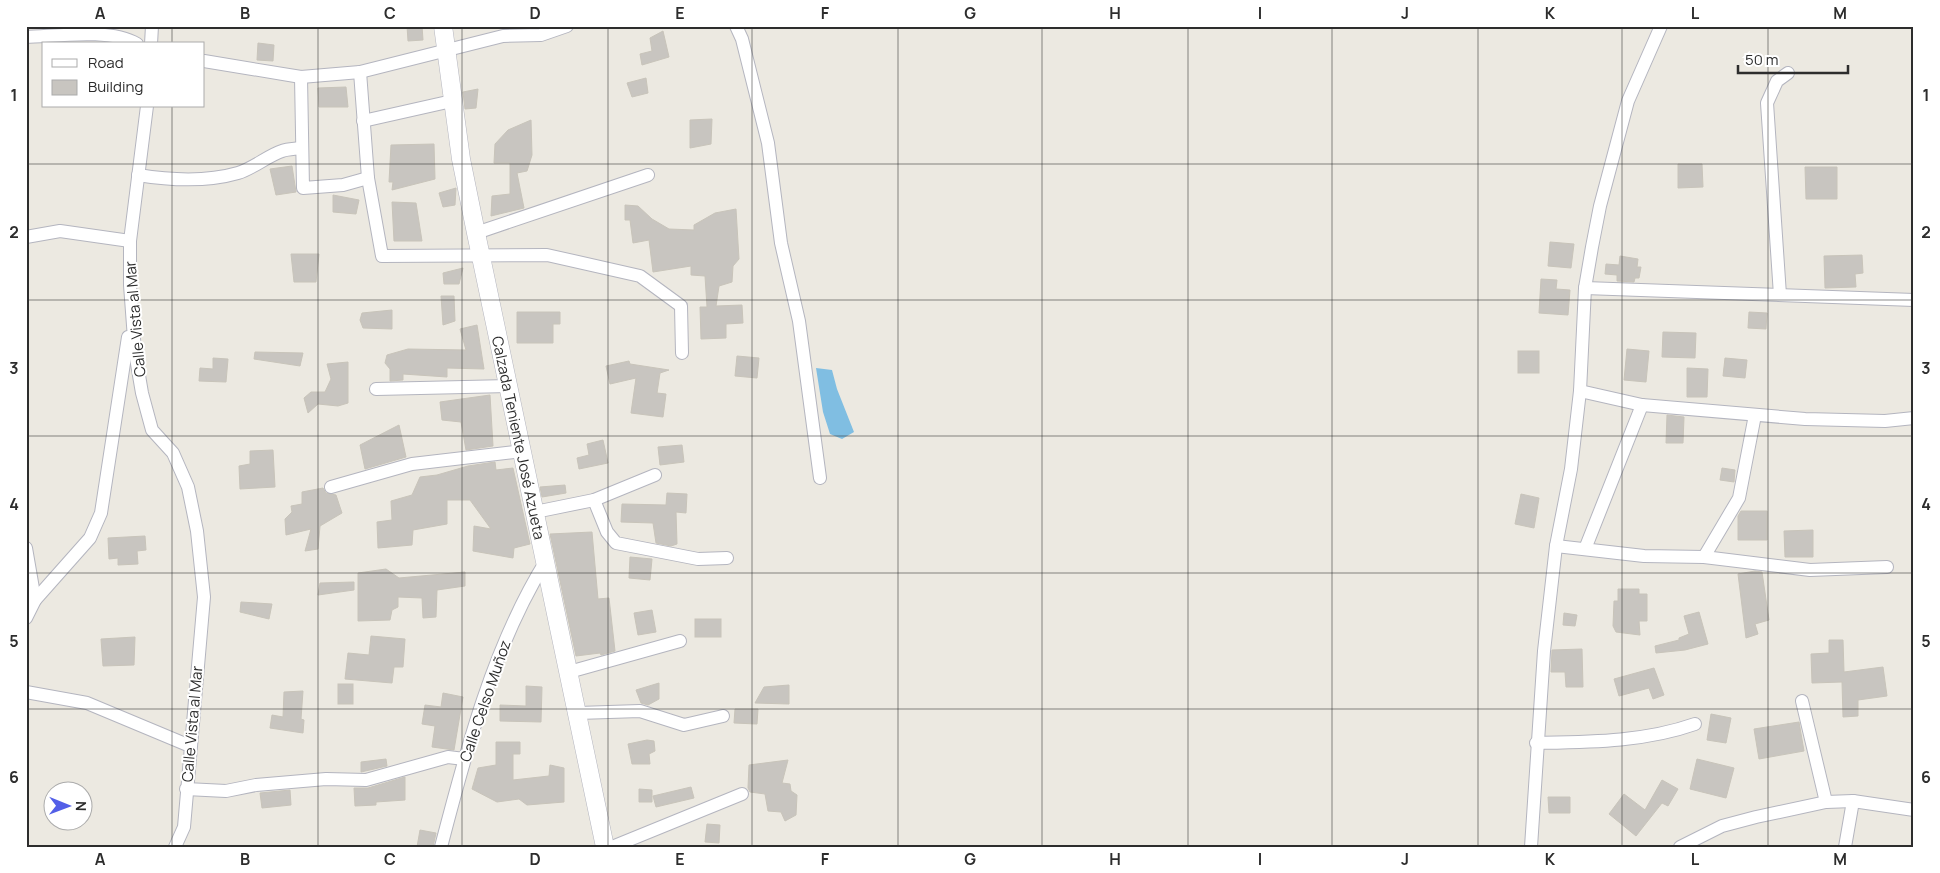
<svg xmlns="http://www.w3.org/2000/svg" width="1940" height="873" font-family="Manrope,sans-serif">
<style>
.water{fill:#80bee2}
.building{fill:#c8c5c0;stroke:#c8c4ba}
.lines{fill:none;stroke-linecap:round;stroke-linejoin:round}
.minor-casing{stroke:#b4b5bf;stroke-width:14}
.secondary-casing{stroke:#b4b5bf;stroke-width:19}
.minor{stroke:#fff;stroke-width:12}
.secondary{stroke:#fff;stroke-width:18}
.grid{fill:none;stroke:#2d2d2d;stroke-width:1;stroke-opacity:0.55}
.labels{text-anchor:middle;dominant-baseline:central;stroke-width:4;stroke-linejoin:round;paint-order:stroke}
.street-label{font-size:15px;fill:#2d2d2d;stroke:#fff}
.neatline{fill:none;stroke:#2d2d2d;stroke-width:2}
.grid-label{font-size:16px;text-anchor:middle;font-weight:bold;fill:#2d2d2d}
</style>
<rect width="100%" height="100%" fill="#ece9e1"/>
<path class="water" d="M816 368 832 370 837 389 854 432 842 439 830 434 823 412Z"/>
<g class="building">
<path d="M407 26H422L423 40 408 41Z"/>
<path d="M663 31 669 57 642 65 640 54 652 51 650 38Z"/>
<path d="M258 43 274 45 273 61 257 60Z"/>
<path d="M646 78 648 93 632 97 627 83Z"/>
<path d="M346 87 348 107H319L318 88Z"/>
<path d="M478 89 476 108 465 109 463 92Z"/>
<path d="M712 119 711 144 690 148V120Z"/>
<path d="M531 120 532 155 527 171 517 173 524 208 491 216 492 196 510 194V163H494L495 144 508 130Z"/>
<path d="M434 144 435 179 392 190 393 182H389L391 145Z"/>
<path d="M1678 164H1702L1703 187 1678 188Z"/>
<path d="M292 166 296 192 276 195 270 169Z"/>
<path d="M1805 167H1837V199H1806Z"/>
<path d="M456 188 455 205 443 207 439 193Z"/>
<path d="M333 195 359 200 356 214 333 212Z"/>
<path d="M392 202 416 203 422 241H394Z"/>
<path d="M625 205 638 206 652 219 669 229 694 230V225L715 213 736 209 739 259 733 266 732 282 719 286 716 306 742 305 743 323 726 324V338L701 339 700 307H707L705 276 691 275V266L653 272 649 240 633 243 630 220H625Z"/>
<path d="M1550 242 1574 244 1571 268 1548 266Z"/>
<path d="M291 254H319L316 282H294Z"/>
<path d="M1862 255 1863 273 1855 274 1856 287 1825 288 1824 256Z"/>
<path d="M1620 256 1638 259 1637 267H1641L1639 278H1635L1634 282 1617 281V275L1605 274 1606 264 1619 265Z"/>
<path d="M463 268 459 284H444L443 273Z"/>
<path d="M1541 279 1557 280 1556 289 1570 290 1568 315 1539 313Z"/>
<path d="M441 296H454L455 321 443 325Z"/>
<path d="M392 310V329L363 328 360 320 362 313Z"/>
<path d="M517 312H560V324H553V343H517Z"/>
<path d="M1749 312 1767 313 1766 329 1748 328Z"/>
<path d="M477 325 484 369 447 368V377L403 374V380L390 381V369L385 363 387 355 408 349 466 350 460 329Z"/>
<path d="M1663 332 1696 333 1695 358 1662 357Z"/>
<path d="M1627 349 1649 351 1646 382 1624 380Z"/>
<rect x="1518" y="351" width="21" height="22"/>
<path d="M255 352 303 353 300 366 254 359Z"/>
<path d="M737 356 759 358 757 378 735 376Z"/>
<path d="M213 358 228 359 226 382 199 381 200 368 213 369Z"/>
<path d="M1725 358 1747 360 1745 378 1723 376Z"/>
<path d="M629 361 630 364 669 370 660 373 657 393 666 394 663 417 631 413 636 378 610 384 606 366Z"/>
<path d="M348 362V403L338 406 318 404 308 413 304 398 311 392H325L331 379 327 364Z"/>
<path d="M1687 368 1708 369 1707 397H1687Z"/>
<path d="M490 395 493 446 466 450 461 422 442 420 440 402Z"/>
<path d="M1667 415 1684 417 1683 443H1666Z"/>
<path d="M399 425 406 457 365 469 360 445Z"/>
<path d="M603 440 608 463 579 469 577 458 589 455 587 444Z"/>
<path d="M682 445 684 462 660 465 658 447Z"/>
<path d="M273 450 275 487 240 489 239 466 250 464V451Z"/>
<path d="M495 462 496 470 513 468 530 544 514 548 513 558 473 551 474 526 491 529 470 500H447V524L413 530 412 545 378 548 377 522 392 520 391 501 412 495 420 477 437 475 468 466Z"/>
<path d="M1722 468 1735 470 1734 482 1720 480Z"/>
<path d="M565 485 566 493 542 497 540 487Z"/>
<path d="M323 488 326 493 336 495 342 513 320 526 318 549 305 551 311 529 286 535 285 519 292 512 291 506 302 504V492Z"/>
<path d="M667 493 687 494 686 513 676 512 677 544 671 546 656 543 653 523 621 522 622 504 666 505Z"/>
<path d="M1521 494 1539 498 1534 528 1515 524Z"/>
<path d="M1741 511H1767V540H1738V516Z"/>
<path d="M1813 530V557H1785L1784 531Z"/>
<path d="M592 532 598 599 609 598 615 651 601 655 600 653 576 656 550 534Z"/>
<path d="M145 536 146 550 137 551 138 564 118 565V558L109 559 108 538Z"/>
<path d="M630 557 652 559 650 580 629 578Z"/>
<path d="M386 569 399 578 465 572V586L437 590 436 617 423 618 422 598 398 597V607L392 610 390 620 358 621V573Z"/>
<path d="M1755 571 1762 572 1769 620 1755 624 1758 634 1746 638 1738 574Z"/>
<path d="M354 582V590L318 595 320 583Z"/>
<path d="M1618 589H1639V594H1647V621H1639L1640 635 1616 632 1613 626 1614 601H1618Z"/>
<path d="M241 602 272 604 269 619 240 612Z"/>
<path d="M652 610 656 632 638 635 634 613Z"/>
<path d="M1699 612 1708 644 1685 650 1656 653 1655 646 1679 640V638L1689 634 1684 616Z"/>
<path d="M1564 613 1577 615 1575 626 1563 625Z"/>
<rect x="695" y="619" width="26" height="18"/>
<path d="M371 636 405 639 403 667H394L392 683 345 679 348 653 369 655Z"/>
<path d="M135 637 134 665 103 666 101 639Z"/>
<path d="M1829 640H1843L1844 672 1883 667 1887 696 1858 700V716L1843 717 1842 682 1812 683 1811 654 1829 653Z"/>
<path d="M1582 649 1583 687H1566L1565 672H1551L1552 650Z"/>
<path d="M1654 668 1664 695 1653 699 1649 688 1619 696 1614 679Z"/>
<path d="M659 683V699L648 705 641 703 636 690Z"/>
<rect x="338" y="684" width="15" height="20"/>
<path d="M789 685V704L755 703 764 687Z"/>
<path d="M526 686 542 687 541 722 500 721V705L526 706Z"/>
<path d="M303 691 301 719 304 720 303 733 270 728 272 715 283 717 284 692Z"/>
<path d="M443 693 463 697 454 750 432 747 435 726 422 724 425 705 441 707Z"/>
<path d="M735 709H758L757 724 734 723Z"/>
<path d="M1711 714 1731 718 1726 743 1707 740Z"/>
<path d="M1799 722 1804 751 1759 759 1754 729Z"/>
<path d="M647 740 654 741 655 751 649 754 650 764H632L628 744Z"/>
<path d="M496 742H520V754H513V780L549 776 550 765 564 768V802L527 805 519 799 497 802 472 789 478 768 496 765Z"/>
<path d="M386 759 387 766 361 772V762Z"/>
<path d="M1697 759 1734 768 1726 798 1690 789Z"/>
<path d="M788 760 782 783 790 784 791 791 797 795 796 815 785 821 781 812 768 811 765 794 750 792 748 788 749 765Z"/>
<path d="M405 777V800L376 802V805L355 806 354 788H368Z"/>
<path d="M1662 780 1678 789 1668 806 1662 803 1636 836 1609 814 1624 794 1645 810Z"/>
<path d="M691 787 694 798 656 807 653 796Z"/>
<path d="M639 789 652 790V802H639Z"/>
<path d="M290 790 291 805 262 808 260 793Z"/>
<path d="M1548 797H1570V813H1549Z"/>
<path d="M707 824 720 825 719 843 705 842Z"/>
<path d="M420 830 436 833 433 847H417Z"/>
</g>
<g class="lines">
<g class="minor-casing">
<g id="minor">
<path d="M736 26 742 39 768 143 781 243 799 321 820 478"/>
<path d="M26 37C58 36 110 28 137 44"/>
<path d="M151 44 152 26"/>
<path d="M204 61 301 77 360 72 503 36 541 35 567 26"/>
<path d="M360 72 368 178 382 256 547 255 640 276 681 306 682 353"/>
<path d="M301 77 303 188 343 185 368 178"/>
<path d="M147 106 130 241V285L135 352 142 393 152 430 173 453 188 487 197 531 204 597 184 827 175 847"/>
<path d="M363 121 452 101"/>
<path d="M138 175C169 180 207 182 238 173 254 168 269 155 282 151 288 149 295 149 301 148"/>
<path d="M476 233 648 175"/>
<path d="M26 237 60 231 130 241"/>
<path d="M1585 288 1914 300"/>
<path d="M1780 295 1767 103 1777 81 1788 73"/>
<path d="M376 389 509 386"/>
<path d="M1580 391 1642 405 1805 419 1885 421 1914 418"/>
<path d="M331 487 412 464 523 451"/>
<path d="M594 500 607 532 616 543 698 559 727 558"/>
<path d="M535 512 594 500 655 475"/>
<path d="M1556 546 1644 556 1704 557 1739 498 1755 415"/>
<path d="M26 548 35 600 26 618"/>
<path d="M1585 549 1642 405"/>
<path d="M1704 557 1810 570 1887 567"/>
<path d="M35 600 90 538 101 513 128 337"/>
<path d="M569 672 680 641"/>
<path d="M26 692 87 703 190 746"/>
<path d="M1802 701 1826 802"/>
<path d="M578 713 640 711 684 725 723 716"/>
<path d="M1536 743C1589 742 1644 742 1695 724"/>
<path d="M186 789 226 791 256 785 326 779 366 780 448 757 464 759"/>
<path d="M441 847C466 751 493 646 546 561"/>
<path d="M612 847 742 794"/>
<path d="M1531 847 1544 651 1556 546 1571 469 1580 391 1585 288 1592 247 1600 206 1628 101 1661 26"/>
<path d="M1680 847 1722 826 1756 817 1826 802 1853 801 1914 810"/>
<path d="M1845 847 1853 801"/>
</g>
</g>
<g class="secondary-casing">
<g id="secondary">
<path id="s1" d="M443 26 461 159 476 233 605 847"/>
</g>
</g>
<use href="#minor" class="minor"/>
<use href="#secondary" class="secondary"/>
</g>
<path class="grid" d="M172 26V44M318 26V847M462 26V847M608 26V847M752 26V847M898 26V847M1042 26V847M1188 26V847M1332 26V847M1478 26V847M1622 26V847M1768 26V847M172 106V847M26 164H1914M26 300H1914M26 436H1914M26 573H1914M26 709H1914"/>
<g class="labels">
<g class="street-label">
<text transform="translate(135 319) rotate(-95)">Calle Vista al Mar</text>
<text stroke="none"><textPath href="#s1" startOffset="419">Calzada Teniente José Azueta</textPath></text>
<text transform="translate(485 701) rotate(-71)">Calle Celso Muñoz</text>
<text transform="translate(192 724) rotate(-85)">Calle Vista al Mar</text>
</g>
</g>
<rect width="1940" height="873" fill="none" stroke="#ffffff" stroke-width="55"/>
<rect x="42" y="42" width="162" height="65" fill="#ffffff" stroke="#ababab"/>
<rect x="52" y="59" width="25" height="8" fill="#ffffff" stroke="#ababab"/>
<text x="88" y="68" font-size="15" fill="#2d2d2d">Road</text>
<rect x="52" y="80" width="25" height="15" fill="#c8c5c0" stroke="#ababab"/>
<text x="88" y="92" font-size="15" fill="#2d2d2d">Building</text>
<g transform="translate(68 806) rotate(91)"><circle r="24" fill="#ffffff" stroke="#ababab"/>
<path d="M0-4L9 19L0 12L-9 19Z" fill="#535fe7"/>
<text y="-8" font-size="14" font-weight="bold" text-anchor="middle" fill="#2d2d2d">N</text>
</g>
<path d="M1738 65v8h110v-8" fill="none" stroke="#2d2d2d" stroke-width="2.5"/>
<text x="1745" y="65" font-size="15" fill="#2d2d2d" stroke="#ffffff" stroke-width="4" paint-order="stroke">50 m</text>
<rect x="28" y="28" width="1884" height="818" class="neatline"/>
<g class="grid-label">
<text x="100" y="19">A</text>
<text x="245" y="19">B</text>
<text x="390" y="19">C</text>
<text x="535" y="19">D</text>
<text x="680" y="19">E</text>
<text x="825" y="19">F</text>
<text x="970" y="19">G</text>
<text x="1115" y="19">H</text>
<text x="1260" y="19">I</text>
<text x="1405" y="19">J</text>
<text x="1550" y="19">K</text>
<text x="1695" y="19">L</text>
<text x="1840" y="19">M</text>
<text x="14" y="101">1</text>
<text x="1926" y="101">1</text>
<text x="14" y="238">2</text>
<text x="1926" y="238">2</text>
<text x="14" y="374">3</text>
<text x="1926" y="374">3</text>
<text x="14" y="510">4</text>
<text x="1926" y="510">4</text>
<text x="14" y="647">5</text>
<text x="1926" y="647">5</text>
<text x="14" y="783">6</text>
<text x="1926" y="783">6</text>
<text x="100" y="865">A</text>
<text x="245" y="865">B</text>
<text x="390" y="865">C</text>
<text x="535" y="865">D</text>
<text x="680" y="865">E</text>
<text x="825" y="865">F</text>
<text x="970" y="865">G</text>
<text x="1115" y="865">H</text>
<text x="1260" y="865">I</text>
<text x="1405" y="865">J</text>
<text x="1550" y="865">K</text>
<text x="1695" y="865">L</text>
<text x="1840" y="865">M</text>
</g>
</svg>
